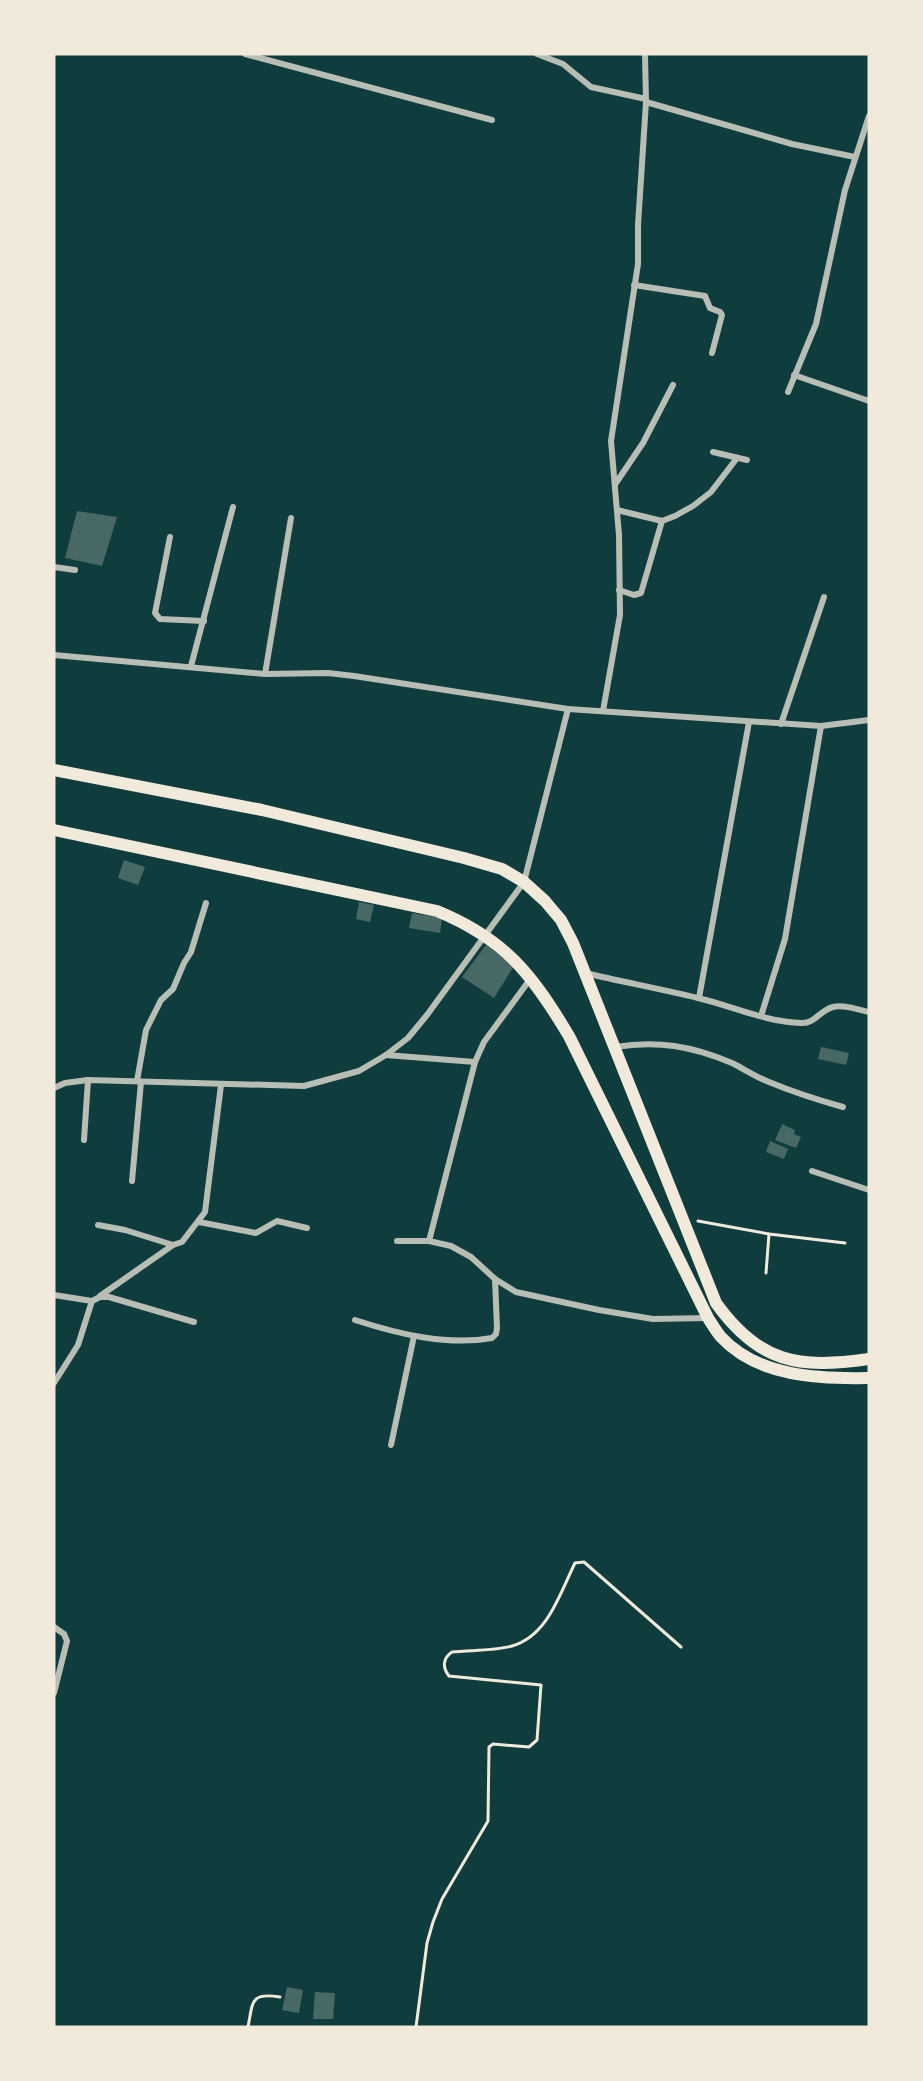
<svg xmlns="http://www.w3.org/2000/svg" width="923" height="2081" font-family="'Golos Text',sans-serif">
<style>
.building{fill:#486865}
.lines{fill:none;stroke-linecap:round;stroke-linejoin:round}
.path{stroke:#f1e9da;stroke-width:3}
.minor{stroke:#b8beb3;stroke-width:6}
.secondary{stroke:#f1e9da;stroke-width:12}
</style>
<rect width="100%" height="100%" fill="#0f3d3e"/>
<g class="building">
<path d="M77 511 117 517 102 566 65 558Z"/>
<path d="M124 860 145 867 138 885 118 878Z"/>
<path d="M359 902 374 905 370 922 356 919Z"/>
<path d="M412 913 442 918 440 933 409 928Z"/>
<path d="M486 945 514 966 494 998 462 977Z"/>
<path d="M821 1047 849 1053 846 1065 818 1059Z"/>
<path d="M782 1124 795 1130 794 1134 801 1137 796 1148 775 1140Z"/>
<path d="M770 1141 788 1149 784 1159 766 1152Z"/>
<path d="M287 1987 303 1990 299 2013 282 2010Z"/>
<path d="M315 1992 335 1993 333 2019H313Z"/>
</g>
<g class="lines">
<g class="path">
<path d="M698 1221 769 1234 845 1243"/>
<path d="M766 1273 769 1234"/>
<path d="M248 2027C253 2002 250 1992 280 1997"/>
<path d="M416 2027 427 1943 433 1922 442 1899 488 1821 489 1747 493 1744 529 1747 537 1740 541 1685 449 1676C442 1667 443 1658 452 1652 470 1650 495 1651 512 1646 548 1636 560 1593 575 1563L584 1562 681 1647"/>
</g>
<g class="minor">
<path d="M245 54 492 120"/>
<path d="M537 54 563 64 591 87 646 99"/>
<path d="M646 102 792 144 855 157"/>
<path d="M634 285 705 296 710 308 720 312 722 315 712 353"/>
<path d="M794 375 869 401"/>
<path d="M788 392 816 324 845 190 869 116"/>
<path d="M713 452 747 460"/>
<path d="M616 483 643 443 673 385"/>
<path d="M617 510 662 521 675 516 693 506 711 492 737 458"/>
<path d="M170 537 155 613 160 619 204 621"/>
<path d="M54 567 75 570"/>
<path d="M619 590 634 595 641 593 662 521"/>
<path d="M54 655 265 674 328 673 354 676 568 709 821 726 869 720"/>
<path d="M191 666 233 507"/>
<path d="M265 674 291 518"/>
<path d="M603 711 620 615 619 535 611 441 638 264V225L646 102 645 54"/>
<path d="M781 724 824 597"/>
<path d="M585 973C623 982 661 989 698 998 732 1006 766 1022 801 1023 815 1024 820 1010 833 1007 844 1004 858 1010 869 1012"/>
<path d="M699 998 749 722"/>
<path d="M761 1016 785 939 821 726"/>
<path d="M615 1047C657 1040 692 1046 732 1063 744 1069 756 1077 769 1082 793 1092 818 1100 843 1107"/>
<path d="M386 1055 475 1062"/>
<path d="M137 1081 146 1030 161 1000 173 989 184 963 191 952 206 903"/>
<path d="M54 1088 65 1083 88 1080 304 1086 359 1071 386 1055 408 1038 427 1015 524 882 568 709"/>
<path d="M84 1140 88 1080"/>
<path d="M812 1171 869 1190"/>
<path d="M132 1181 141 1082"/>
<path d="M199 1222 256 1233 277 1221 307 1228"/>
<path d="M98 1225 125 1230 173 1245 182 1242 205 1212 221 1085"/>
<path d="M397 1241H429L451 1246 471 1257 495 1279 516 1292 599 1310 653 1319 708 1318"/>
<path d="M429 1241 475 1062 484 1042 531 978"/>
<path d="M54 1295 92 1301"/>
<path d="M100 1296 173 1245"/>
<path d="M355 1320C398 1334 447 1346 492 1338L496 1334 497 1328 495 1279"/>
<path d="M54 1383 78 1345 92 1301 100 1297H109L194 1322"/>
<path d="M391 1445 414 1336"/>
<path d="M54 1627 64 1634 67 1641 54 1693"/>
</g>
<g class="secondary">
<path d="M54 770 262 810 464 858 502 869 524 882 545 901 561 920 573 943 716 1303C759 1363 798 1369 869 1359"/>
<path d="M54 830 437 911C505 939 532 974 569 1036L708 1318C712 1324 716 1331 721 1337 758 1377 819 1379 869 1378"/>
</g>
</g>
<rect width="923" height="2081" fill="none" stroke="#f1e9da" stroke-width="111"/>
</svg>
